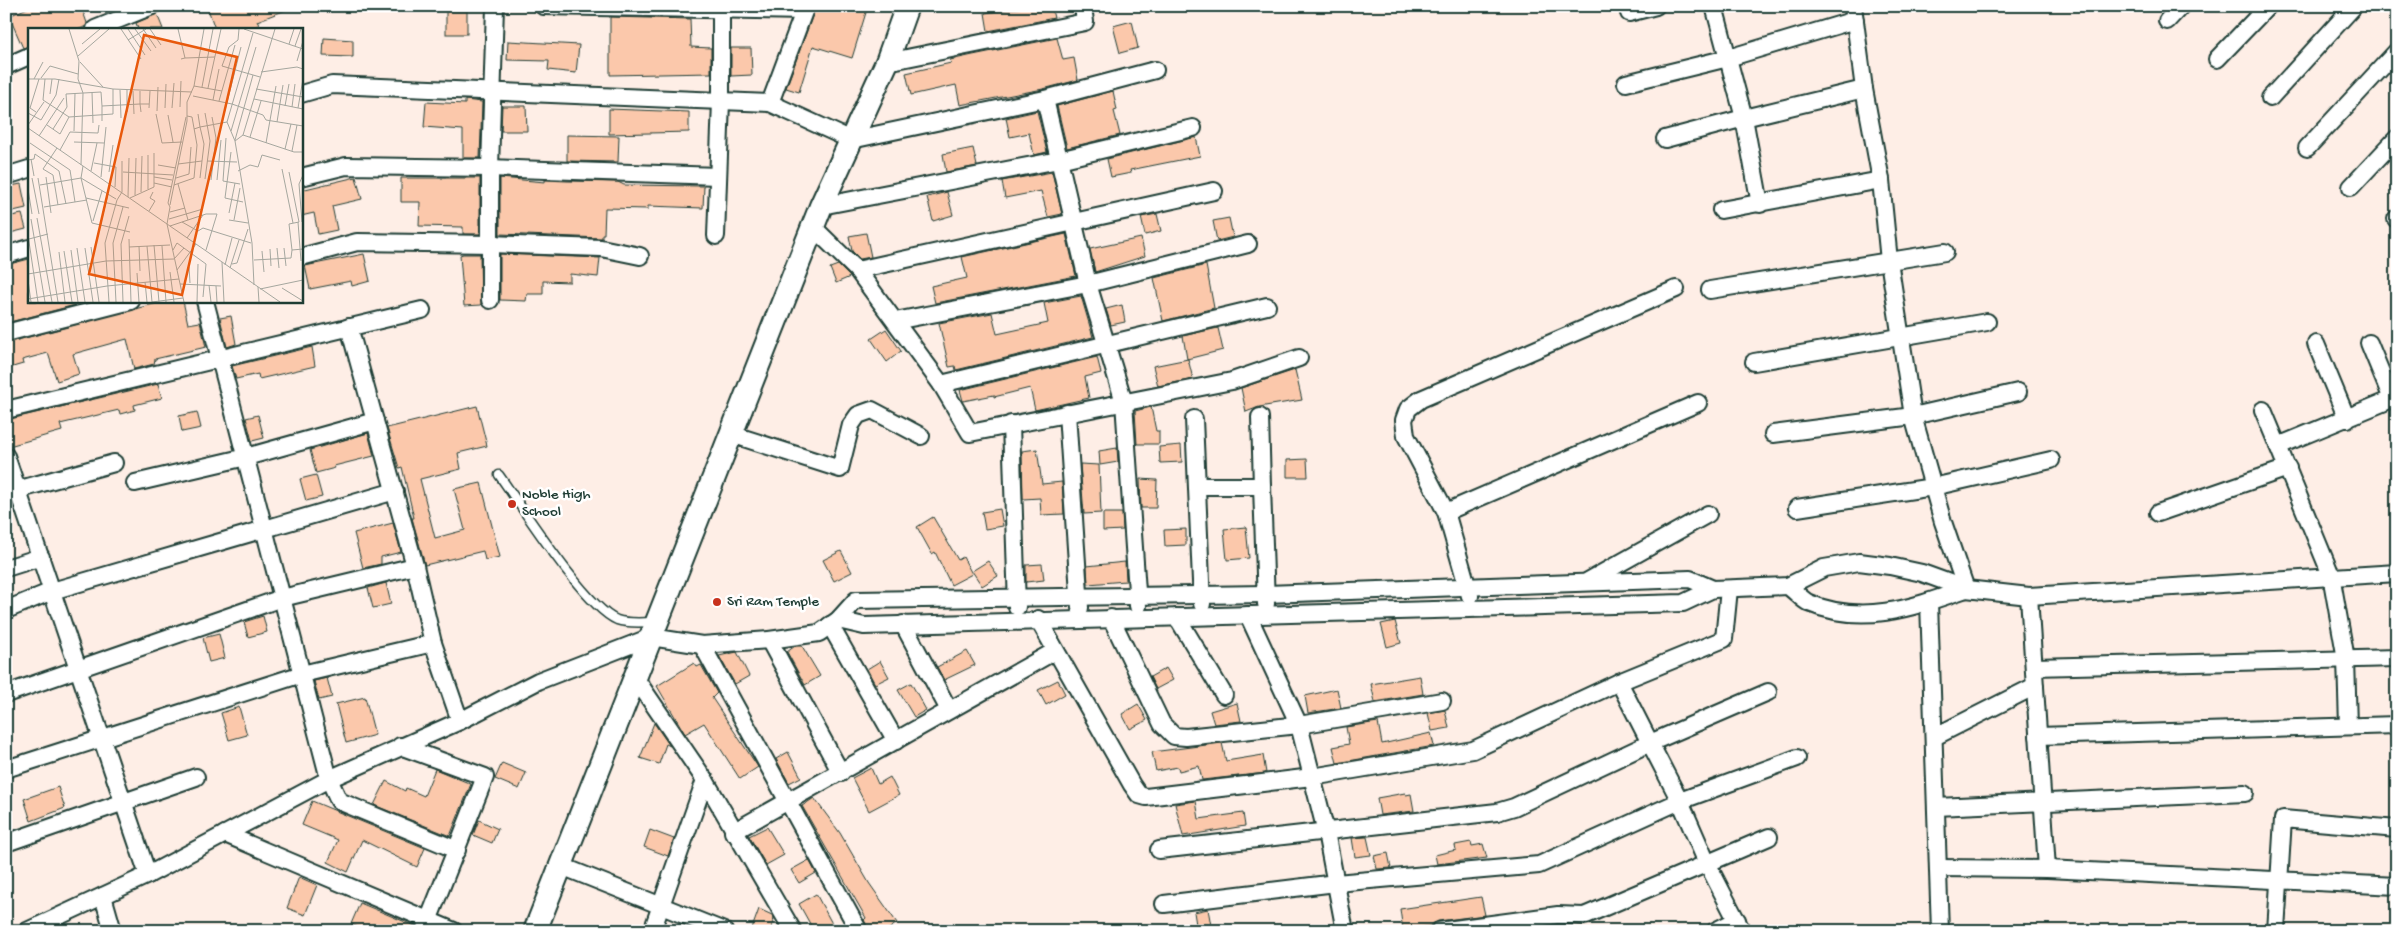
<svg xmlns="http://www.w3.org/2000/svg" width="2403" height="937" font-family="'Gochi Hand',sans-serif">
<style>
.building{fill:#fbc8ab;stroke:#1f3d34}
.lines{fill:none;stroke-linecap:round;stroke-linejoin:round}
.lane-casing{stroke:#1f3d34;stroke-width:11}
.street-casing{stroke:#1f3d34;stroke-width:20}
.secondary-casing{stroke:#1f3d34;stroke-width:26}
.lane{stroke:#fff;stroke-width:8}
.street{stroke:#fff;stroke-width:16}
.secondary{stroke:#fff;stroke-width:22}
.poi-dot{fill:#c8321e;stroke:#fff;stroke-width:2}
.labels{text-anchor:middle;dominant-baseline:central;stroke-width:5;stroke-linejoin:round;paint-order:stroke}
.poi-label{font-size:15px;fill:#1f3d34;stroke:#fff;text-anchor:start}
.inset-road{fill:none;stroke:#a5a79f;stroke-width:1}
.view{fill:#e8590c;fill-opacity:0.15;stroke:#e8590c;stroke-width:2.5}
.inset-edge{fill:none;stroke:#1f3d34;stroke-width:2.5}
</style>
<rect width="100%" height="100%" fill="#feeee6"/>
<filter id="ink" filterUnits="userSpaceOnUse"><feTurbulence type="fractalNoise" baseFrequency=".02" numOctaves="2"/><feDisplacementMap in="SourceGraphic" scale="10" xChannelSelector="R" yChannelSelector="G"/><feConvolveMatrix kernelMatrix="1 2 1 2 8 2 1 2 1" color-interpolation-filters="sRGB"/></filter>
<g filter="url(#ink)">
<g class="building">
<path d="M32 6H81L87 23 86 26 80 29H29V46L23 48 9 16Z"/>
<path d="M207 6H291V8L257 21 259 25 250 29H215Z"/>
<path d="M816 6H868L852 58 813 46 799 92 786 88Z"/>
<path d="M1031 6H1051L1054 18 988 31 985 13Z"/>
<rect x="446" y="11" width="21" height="23"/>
<path d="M157 14 163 29H138L136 23Z"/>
<path d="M610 17 690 19 691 47 711 48V73L610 75Z"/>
<path d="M1132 21 1138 48 1120 53 1113 26Z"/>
<path d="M324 38 353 40V57L323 56Z"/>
<path d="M1057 38 1063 60 1074 58 1078 80 1043 89 960 105 956 85 911 95 906 73 951 63 950 60 973 55Z"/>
<path d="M508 41 579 45 576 73 548 70 549 61 507 60Z"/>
<path d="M731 48H751L752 75 731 76Z"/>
<path d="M1113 91 1117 110 1114 111 1120 135 1067 148 1057 106Z"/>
<path d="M465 100 482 102 480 158H463V130L424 127 426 102 465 104Z"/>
<path d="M502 106H526L527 131H501Z"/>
<path d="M609 109 689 112V132L609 134Z"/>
<path d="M1037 111 1047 152 1034 155 1029 133 1010 137 1006 118Z"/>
<path d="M567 135 619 136 618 162 567 161Z"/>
<path d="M1196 137 1200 156 1130 170 1131 173 1111 177 1107 159Z"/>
<path d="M973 148 977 166 946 172 943 154Z"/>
<path d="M1052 172 1062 214 1048 217 1041 191 1005 198 1002 181Z"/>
<path d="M356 177 362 199 332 206 337 230 318 234 314 213 301 216V190Z"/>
<path d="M401 178H480V234H463V227L419 226 420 202H401Z"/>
<path d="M500 178 545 182V180L567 181 618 182 624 185 704 186 703 208 648 206V209L605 208 604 234H602V238L500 234Z"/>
<path d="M21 184 26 208 9 212 6 187Z"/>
<path d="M947 192 953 215 933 221 927 197Z"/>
<path d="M22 214 26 229 6 234V217Z"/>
<path d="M1157 214 1161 231 1145 235 1141 217Z"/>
<path d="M1229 218 1233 237 1217 241 1213 221Z"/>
<path d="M866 233 871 257 860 259 852 251 849 236Z"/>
<path d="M1066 234 1076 276 935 303 931 286 967 278 962 257Z"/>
<path d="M1141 238 1145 256 1095 272 1090 249Z"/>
<path d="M364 254 370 281 352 286 351 281 310 289 305 266Z"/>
<path d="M463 254H480L481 305 464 306 460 255Z"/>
<path d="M500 254 600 258 598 277 570 274V282L543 281V294H527L526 301 500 300Z"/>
<path d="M29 259V301H74L75 305 6 323V265Z"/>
<path d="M838 265 850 277 836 283 830 268Z"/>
<path d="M1206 265 1214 308 1163 321 1154 278Z"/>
<path d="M1081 296 1093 337 956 370 955 366 949 367 939 323 992 313 997 334 1048 323 1044 303Z"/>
<path d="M165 301H183L188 324 200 322 206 347 155 359 154 364 134 369 127 339 73 354 79 374 57 381 48 353 22 360 23 364 6 369V343Z"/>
<path d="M1122 305 1125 322 1111 325 1106 309Z"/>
<path d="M231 316 236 344 227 347 220 318Z"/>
<path d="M1218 328 1223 350 1187 359 1183 336Z"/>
<path d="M886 329 901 351 887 362 871 339Z"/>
<path d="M312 347 315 366 259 379 258 374 236 379 232 366Z"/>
<path d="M1097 357 1101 373 1085 377 1089 398 1035 410 1030 388 994 397V395L963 401 960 390Z"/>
<path d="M1188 359 1193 379 1158 386 1153 366Z"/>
<path d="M1295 370 1302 400 1259 407 1246 412 1241 388Z"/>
<path d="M158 384 162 398 134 405 135 410 120 414 119 410 60 424 62 431 9 446 6 420Z"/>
<path d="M477 406 487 446 458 453 461 469 420 479 435 538 465 530 454 489 481 483 500 557 485 560 483 551 425 565 412 518H414L402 467 399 468 387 428Z"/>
<path d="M1151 407 1156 431H1159V444H1137L1135 411Z"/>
<path d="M197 412 201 428 182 432 179 416Z"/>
<path d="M258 415 264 438 252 441 246 418Z"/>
<path d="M368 433 374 456 334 466 335 468 316 473 310 450Z"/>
<path d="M1181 445 1182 462 1160 463 1159 447Z"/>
<path d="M1117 448 1118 462 1100 465 1099 451Z"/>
<path d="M1037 449 1042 484 1062 482 1064 514 1041 515 1040 498 1023 499 1022 451Z"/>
<path d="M1307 459 1308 477H1287V460Z"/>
<path d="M1080 464 1099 465 1101 513 1084 514Z"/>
<path d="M316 475 322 497 306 501 300 479Z"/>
<path d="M1140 479 1157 480 1156 508H1141Z"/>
<path d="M1000 509 1003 526 985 529 982 512Z"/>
<path d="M1103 513H1122L1123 530 1103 531Z"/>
<path d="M933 517 958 560 963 557 972 574 951 585 935 552 932 554 917 527Z"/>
<path d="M393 523 401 552 381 557V564L363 568 354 533Z"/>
<path d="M1246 527 1249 558 1227 560 1224 529Z"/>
<path d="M1186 529V545L1165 546 1164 530Z"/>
<path d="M841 551 852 572 834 581 823 560Z"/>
<path d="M988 561 998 576 982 586 972 571Z"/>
<path d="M1125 562 1126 581 1088 584 1087 566Z"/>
<path d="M1042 564 1044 580 1026 582V565Z"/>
<path d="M386 583 391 604 373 608 368 588Z"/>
<path d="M263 616 267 632 248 637 244 622Z"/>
<path d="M1395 621 1401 643 1387 647 1381 624Z"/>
<path d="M219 634 225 658 209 662 203 638Z"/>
<path d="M795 646H802L820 676 805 685 787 652Z"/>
<path d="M967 651 975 665 944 680 937 667Z"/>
<path d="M737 652 749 676 735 684 719 656Z"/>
<path d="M880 661 889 677 875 684 867 669Z"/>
<path d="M694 663 697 667 701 665 717 693 712 698 758 767 740 779 704 723 685 734 657 686Z"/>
<path d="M1166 668 1173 680 1156 689 1150 677Z"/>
<path d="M1420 676 1423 694 1375 702 1371 684Z"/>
<path d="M327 678 332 697 319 700 314 681Z"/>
<path d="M1058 680 1065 694 1046 705 1038 690Z"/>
<path d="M911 683 926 710 914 717 898 690Z"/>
<path d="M1337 689 1341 708 1308 713 1305 696Z"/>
<path d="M365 697 375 735 346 743 336 704Z"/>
<path d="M1237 703 1241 721 1214 724 1210 711Z"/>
<path d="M1138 704 1147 720 1130 729 1122 714Z"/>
<path d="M239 707 247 735 229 740 221 713Z"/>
<path d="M1445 710 1449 728 1432 731 1428 713Z"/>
<path d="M1378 722 1382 744 1431 733 1434 746 1337 763 1333 747 1349 744 1346 727Z"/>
<path d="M654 723 670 746 666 744 659 764 640 758Z"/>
<path d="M1222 743 1226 761 1263 755 1266 773 1202 780 1199 766 1179 771 1178 767 1156 771 1152 752Z"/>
<path d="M788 752 801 777 789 783 776 759Z"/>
<path d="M502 763 526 773 519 789 495 779Z"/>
<path d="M871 768 878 784 890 777 899 795 869 811 852 778Z"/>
<path d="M435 769 471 784 450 836 374 805 386 781 405 791 406 788 424 796Z"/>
<path d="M58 787 65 808 31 821 24 799Z"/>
<path d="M1405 793 1406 795 1411 794 1414 811 1380 815 1377 798Z"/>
<path d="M814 798 840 833 869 883 897 923 886 931H869L864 920 866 918 802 806Z"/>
<path d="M312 801 425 848 417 867 362 840 348 872 328 862 338 840 302 825Z"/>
<path d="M1196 801 1199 819 1243 813 1245 826 1183 836 1175 804Z"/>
<path d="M479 820 498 829 492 843 473 835Z"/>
<path d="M767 827 784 855 766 865 749 836Z"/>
<path d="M650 830 674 839 668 856 644 847Z"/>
<path d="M1367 837 1371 855 1355 857 1352 838Z"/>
<path d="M1471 842 1472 846 1483 844 1487 858 1437 864 1435 855 1456 850 1455 845Z"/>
<path d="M1388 853 1391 868 1377 869 1374 856Z"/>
<path d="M809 860 816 873 799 883 791 870Z"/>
<path d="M299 877 317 885 305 915 287 908Z"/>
<path d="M816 894 836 931H814L799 904Z"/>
<path d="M1481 897 1485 915 1438 921 1430 926 1403 931 1400 909Z"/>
<path d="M360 903 415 926 414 931H368L351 924Z"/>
<path d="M759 909 772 915 774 919 770 931H751Z"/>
<path d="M1208 909 1212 931H1197L1194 912Z"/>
</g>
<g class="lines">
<g class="lane-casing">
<path id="lane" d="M499 475C522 507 585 607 617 620 629 624 643 622 655 622"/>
</g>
<g class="street-casing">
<g id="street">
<path d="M543 6 804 11"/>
<path d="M1714 6 1744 118 1864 89"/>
<path d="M1853 6 1864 89 1881 180 1889 261 1913 416 1943 522 1966 589"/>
<path d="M1629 13 1656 6"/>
<path d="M2167 21 2181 6"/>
<path d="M95 29 152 6"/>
<path d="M2217 59 2268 6"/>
<path d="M887 62 1085 22 1083 6"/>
<path d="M6 66 29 56"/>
<path d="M1626 83 1728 58 1855 20"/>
<path d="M301 94 332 85 770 103 851 140 1045 99 1155 70"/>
<path d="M2270 98 2354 6"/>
<path d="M1045 99 1088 284 1124 402 1138 606"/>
<path d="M770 103 806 6"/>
<path d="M1665 139 1744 118 1760 204"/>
<path d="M2307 148 2397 51"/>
<path d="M6 176 29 169"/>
<path d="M301 177 346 166 490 168 718 176"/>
<path d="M2351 187 2397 138"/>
<path d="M821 206 1059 160 1193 128"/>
<path d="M1721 210 1881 180"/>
<path d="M2396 219 2397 218"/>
<path d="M813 227 857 270 941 384 970 433 1232 381 1299 358"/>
<path d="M716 236 721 101V6"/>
<path d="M6 255 29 248"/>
<path d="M301 257 357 242 491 244 601 248 640 256"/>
<path d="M857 270 1214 191"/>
<path d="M1710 290 1945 252"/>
<path d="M490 300V168L495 6"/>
<path d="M205 301 329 779 339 801 457 850"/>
<path d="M895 321 1088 284 1248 244"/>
<path d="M349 327 415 566 433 643 460 721"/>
<path d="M6 333 131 301"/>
<path d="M2369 343 2392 399"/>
<path d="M2316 344 2347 419"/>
<path d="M1754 362 1987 322"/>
<path d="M941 384 1267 306"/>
<path d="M6 410 422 310"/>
<path d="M2263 410 2278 446 2392 399 2397 392"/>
<path d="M1067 413 1080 608"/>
<path d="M1194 419 1202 604"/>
<path d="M1011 424 1017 607"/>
<path d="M731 434 840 469 851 425 858 415 872 410 921 436"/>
<path d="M1773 434 1913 416 2018 392"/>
<path d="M2278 446 2331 575 2346 659 2348 726"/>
<path d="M6 456 148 875"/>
<path d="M135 483 246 457 375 421"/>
<path d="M1197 486H1262L1260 417"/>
<path d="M1262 486 1266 604"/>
<path d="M6 493 114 463"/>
<path d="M1797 508 1933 487 2051 460"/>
<path d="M1446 512 1698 403"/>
<path d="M2158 513 2288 468"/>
<path d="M6 568 41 557"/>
<path d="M1588 581 1708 514"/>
<path d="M1788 586C1795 591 1802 600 1809 603 1863 626 1914 607 1966 589"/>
<path d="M1470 596 1446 512 1406 436 1404 420 1408 409 1421 399 1676 289"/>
<path d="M2029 596 2047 869"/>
<path d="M1929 602 1940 931"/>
<path d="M6 610 52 591 395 491"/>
<path d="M1248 615 1299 725 1326 832 1345 931"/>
<path d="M1177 617 1224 695"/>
<path d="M1111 618 1162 724 1174 736 1186 737 1299 725 1442 701"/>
<path d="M1038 619 1132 785 1139 795 1146 797 1312 777 1473 750 1619 682 1724 639 1729 589"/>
<path d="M838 620 864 626 1683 603 1713 589 1788 586 1824 568 1859 562 1890 566 1922 573 1966 589 2029 596 2397 573"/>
<path d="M903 624 949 710"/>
<path d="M830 625 896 741"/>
<path d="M769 640 841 773"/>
<path d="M702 645 859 931"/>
<path d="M2034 667 2397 658"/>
<path d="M634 676 705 780 793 931"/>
<path d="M1619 682 1650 743 1768 692"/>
<path d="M6 694 282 598 415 566"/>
<path d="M2038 736 2397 725"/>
<path d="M1934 737 2035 686"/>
<path d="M400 746 485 777 424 931"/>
<path d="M6 769 302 674 433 643"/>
<path d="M1936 807 2245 793"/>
<path d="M733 832 1055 651"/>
<path d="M225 834 454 931"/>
<path d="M6 843 196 777"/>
<path d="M1159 850 1497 812 1514 807 1650 743 1680 801 1707 863 1742 931"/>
<path d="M559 865 724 931"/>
<path d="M1938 868 2047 869 2397 886"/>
<path d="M103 896 113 931"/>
<path d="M1164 904 1336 883 1539 865 1680 801 1797 758"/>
<path d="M27 931 148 875 329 779 460 721 538 681 651 637 702 645 769 640 819 633 838 620 856 600 1266 594 1690 579 1713 589"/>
<path d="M652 931 705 780"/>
<path d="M1439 931 1558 915 1584 916 1769 837"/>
<path d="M1715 931 1737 920"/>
<path d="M2276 931 2283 819 2397 829"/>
</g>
</g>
<g class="secondary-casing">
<path id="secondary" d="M535 931 821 206 887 62 907 6"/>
</g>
<use href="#lane" class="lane"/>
<use href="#street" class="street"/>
<use href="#secondary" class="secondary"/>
</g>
</g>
<g class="poi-dot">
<circle cx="512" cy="504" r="5"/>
<circle cx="717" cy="602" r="5"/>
</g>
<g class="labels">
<g class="poi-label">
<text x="522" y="495">Noble High<tspan x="522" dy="17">School</tspan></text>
<text x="727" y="602">Sri Ram Temple</text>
</g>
</g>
<g transform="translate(28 28)">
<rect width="275" height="275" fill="#feeee6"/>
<path class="inset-road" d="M41 1 51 33 50 51 55 65 53 137M93 1 113 31M100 1 117 27M107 1 123 23M115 1 128 20M122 1 133 17M150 1 157 30 153 31M211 1 210 12 201 19 194 38 232 49M216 1 275 21M225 5 199 94 207 113 224 215 226 257M100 12 118 1M54 16 72 1M261 16 266 1M267 18 273 1M50 28 81 1M157 30 187 29M269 33 275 13M52 34 75 59M233 44 269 39 275 41M13 50 22 38 50 46M0 51H27L85 61 164 64M6 51 15 34M17 51 15 72 41 89 85 86V61M166 58 194 63M174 59 185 1M180 60 193 1M228 61 275 69M92 62 93 90M99 62V84M105 63 106 86M64 64 65 95M22 66 24 51M165 68 204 76 235 87 238 92 275 98M226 71 275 81M185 72 191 41M191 73 207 17M74 78V93M257 78 261 56M152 79 153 53M264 79 267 56M121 80 122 63M137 80 138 56M144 80 146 55M270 80 275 51M129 83 130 59M8 84 2 80 11 51M113 84 112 76H121M0 85 13 92 28 67 31 51M128 86 134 115 154 114M140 87 145 114M194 94 213 19M249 94 255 57M0 97 16 74M19 97 32 106 41 89M0 100 252 274M25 101 39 79 38 66 73 64 74 78 112 76V63M166 101 172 99 170 86M46 103 47 65M203 103 228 19M215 107 247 1M11 108 36 70M222 109 233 73M198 110 195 153 212 156M207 112 225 47M207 113 215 107 266 124H275M46 114 76 115M2 115 42 142 47 174M238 115 248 58M29 120 15 141 25 147 30 177M257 121 263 96M32 122 42 104 70 105 71 97M264 123 269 97M203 124 197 170 215 174M120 127V161M3 131 6 148M0 132 6 131 7 126 31 143 38 176M179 133 209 134M66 135 88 139 87 159M150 136 174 133M130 137 148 140M55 138 53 150 64 195M254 141 265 195M63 143 69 115M210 143 222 137 230 139 234 127 252 132M81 144 85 117M95 144 145 147M261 144 271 194M18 149 23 185M73 149 78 99M126 149 144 152M4 150 11 186M10 150 30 274M148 150 161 146 163 119M172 150 176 116 172 99 199 94M177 151 182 113 177 85M183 152 188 110 184 89M189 152 193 112M126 155 144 159M150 156 160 192M12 157 53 150 88 171M146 157 166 150 169 117 164 89 159 88M0 161 4 186M113 164 114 128M107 167 108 130M100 169 101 130M58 170 101 180M102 170 126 159V125M142 177 159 93V74L166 58 176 1M16 179 59 172M121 183 127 173 122 170 125 164M142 184 157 180M201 185 207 155M9 190 24 274M3 191 17 274M141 191 175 181M201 192 220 195M206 192 212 160M65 193 74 163M154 194 170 203 175 200 223 215M270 194 273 233M274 194 271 156 275 147M64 195 102 204M142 198 178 186H189L178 222M0 207 10 274M159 210 175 187M1 211 20 206M101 211 103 274M68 215 80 166M126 217 131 274M111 218 112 243M119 218 124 274M134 218 138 274M63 219 71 274M101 219 142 217M49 220 57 274M57 220 65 274M249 220 251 240M256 220 258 238M242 221 243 238M43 222 50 274M145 222 149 215 178 236 175 269M264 222 261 196 271 194M36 223 44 274M234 223 236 244M31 224 37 274M226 232 263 230 264 222 275 221M194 234 196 274M204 236 209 235 220 201M197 237 204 210M161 239 162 255M202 240 211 212M149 242 168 216M142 244 146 274M109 245 111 274M0 246 78 233 146 231 156 220M0 252 3 274M117 254 119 274M152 256 193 258M181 257 183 274M188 258 189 274M230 259 231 274M254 260 275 273M232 261 275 252M0 271 79 258 151 251M81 274 77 215 89 172 94 164V133M88 274 85 215 95 179M95 274 93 216 101 188M124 274 155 270M156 274 139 196 142 179 140 175 158 89M169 274 170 236"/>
<path class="view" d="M116 7 209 29 154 267 61 246Z"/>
<rect width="275" height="275" class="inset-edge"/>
</g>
<rect width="2403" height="937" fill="none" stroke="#fff" stroke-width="25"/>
<rect x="12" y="12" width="2378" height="912" fill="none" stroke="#1f3d34" stroke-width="2" filter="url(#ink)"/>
</svg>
